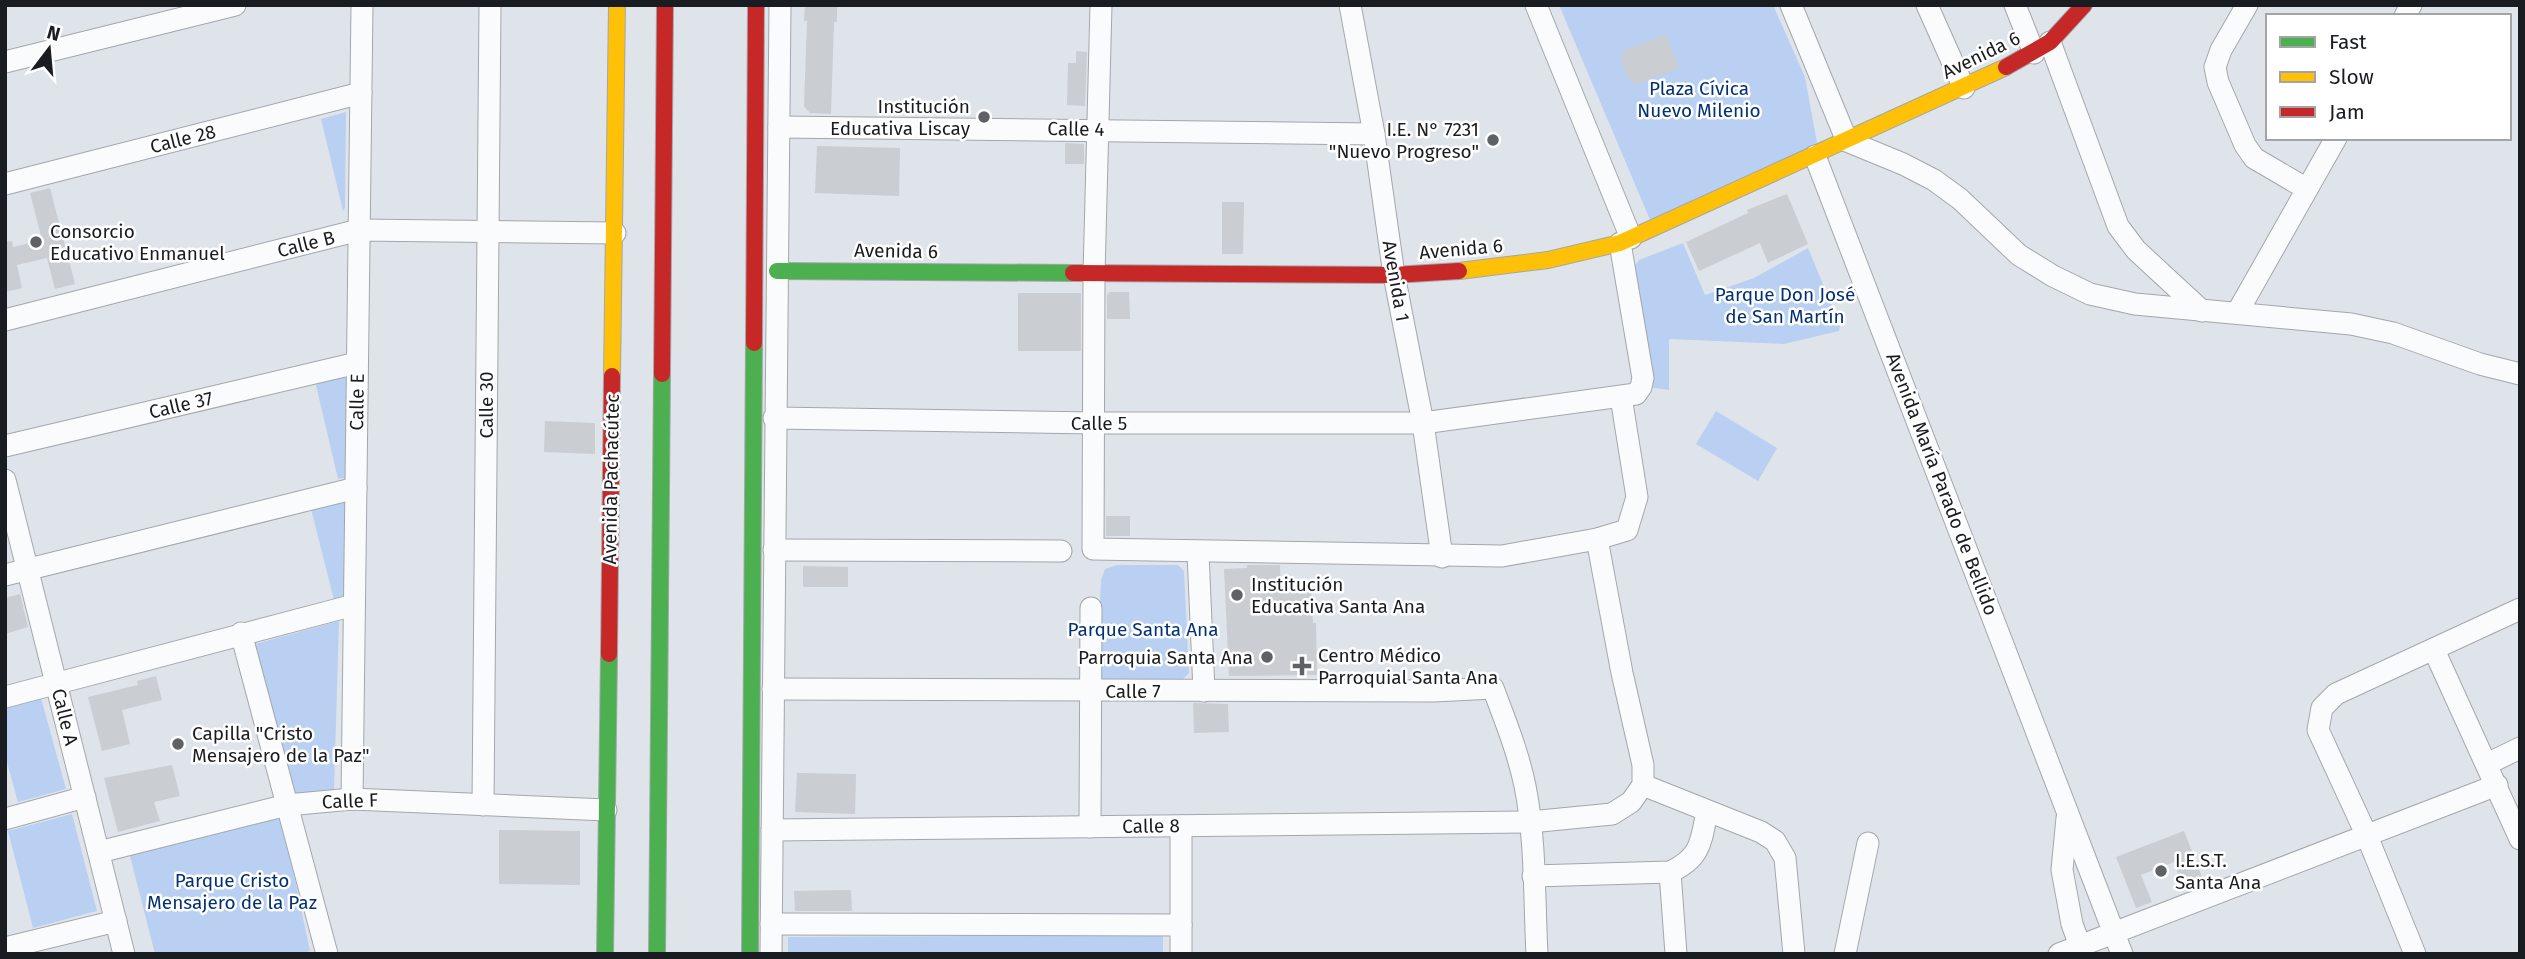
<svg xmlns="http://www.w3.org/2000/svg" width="2525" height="959" font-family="'Fira Sans',sans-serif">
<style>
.green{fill:#b9d0f2}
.building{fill:#cacdd2}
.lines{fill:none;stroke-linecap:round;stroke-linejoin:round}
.street-casing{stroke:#a3a7ac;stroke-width:23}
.fast-casing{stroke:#a3a7ac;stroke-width:18}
.slow-casing{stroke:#a3a7ac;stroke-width:18}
.jam-casing{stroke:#a3a7ac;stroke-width:18}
.street{stroke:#fafbfc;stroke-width:21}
.fast{stroke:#4caf50;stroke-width:16}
.slow{stroke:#ffc107;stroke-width:16}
.jam{stroke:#c62828;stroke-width:16}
.poi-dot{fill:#5e6267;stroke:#fff;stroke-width:2.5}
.labels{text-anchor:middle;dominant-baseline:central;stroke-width:5;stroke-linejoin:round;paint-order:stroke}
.street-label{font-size:19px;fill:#191c20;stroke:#fff}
.park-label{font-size:19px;fill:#043174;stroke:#fff}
.poi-label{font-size:19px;fill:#191c20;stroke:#fff;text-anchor:start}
</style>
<rect width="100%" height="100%" fill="#dfe4ea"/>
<g class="green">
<path d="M1559 5H1773L1805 77 1818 148 1651 222Z"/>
<path d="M346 112 345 208 343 211 321 119Z"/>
<path d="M1683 243 1705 295 1754 278 1808 248 1840 325 1839 331 1784 344 1669 339V390L1654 388 1650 384 1635 265 1639 260Z"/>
<path d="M351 374V477L338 479 315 381Z"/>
<path d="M1716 411 1777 448 1758 481 1696 444Z"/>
<path d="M348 496V602L335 604 310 505Z"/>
<path d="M1117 565H1178L1184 571 1189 673 1181 681 1100 680 1097 675 1101 580 1105 569Z"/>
<path d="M339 621 334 790 290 795 251 645Z"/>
<path d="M41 698 66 789 18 802 5 755V707Z"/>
<path d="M281 813 310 951 300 954H155L129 852Z"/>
<path d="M72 814 97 911 33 928 8 831Z"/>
<path d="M1163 935V954H788V937Z"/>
</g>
<g class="building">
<path d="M805 5H837V22H834L831 114 810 113 804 106 807 21H804Z"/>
<path d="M1666 34 1679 68 1634 85 1631 78 1628 79 1620 58 1624 56 1622 51Z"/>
<path d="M1076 51 1087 52 1085 106 1067 105 1068 63H1076Z"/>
<path d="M1065 143 1084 144V164H1065Z"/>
<path d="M817 146 900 148 899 196 815 193Z"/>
<path d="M50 188 75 284 55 289 47 258 17 265 22 288 5 292V242L12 241 13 247 42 240 30 193Z"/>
<path d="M1787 194 1808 244 1768 263 1760 243 1699 271 1686 242 1748 213 1747 210Z"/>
<path d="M1222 202H1244L1243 254H1222Z"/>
<path d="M1110 292H1129L1130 319H1107V295Z"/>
<rect x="1018" y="293" width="63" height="58"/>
<path d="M545 421 595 423V454L544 452Z"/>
<rect x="1106" y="516" width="24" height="20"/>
<path d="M1247 565H1280L1281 589 1311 588 1313 623H1316L1317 675 1229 676 1224 569 1247 568Z"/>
<path d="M803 566 848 567V587H803Z"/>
<path d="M20 594 28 627 5 634V598Z"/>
<path d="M156 676 162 700 122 710 130 744 102 751 88 697 138 685 137 681Z"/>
<path d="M1193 703 1228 704 1229 732 1194 733Z"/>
<path d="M172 765 180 796 154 802 160 821 118 832 104 778Z"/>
<path d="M797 773 856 774 855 814 795 812Z"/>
<path d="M499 830 580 831V885L499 884Z"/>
<path d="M2184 831 2204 882 2184 890 2174 862 2141 875 2152 902 2136 908 2116 857Z"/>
<path d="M851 890 852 911H795L794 891Z"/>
</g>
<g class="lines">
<g class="street-casing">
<g id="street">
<path d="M1101 5 1094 275 1093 549 1502 556 1597 539 1627 530 1637 497 1621 397"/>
<path d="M1350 5 1374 134 1394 275 1423 423 1442 557"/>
<path d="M1536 5 1631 238"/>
<path d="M1791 5 1847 141 1903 164 1934 180 1960 199 2019 255 2053 276 2090 294 2135 304 2351 324 2393 333 2480 364 2520 374"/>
<path d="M1927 5 1964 88"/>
<path d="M2015 5 2034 53"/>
<path d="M2247 5 2221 50 2215 67 2218 82 2245 145 2254 158 2307 189"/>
<path d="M2405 16 2411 5"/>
<path d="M2050 42 2118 226 2136 250 2202 311"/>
<path d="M5 62 235 5"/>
<path d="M779 127 1374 134"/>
<path d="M1815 156 2122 954"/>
<path d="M5 184 361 93"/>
<path d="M2237 313 2336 138"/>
<path d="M5 320 359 230 615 233"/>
<path d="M774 418 1094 423H1423L1636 394 1641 387 1643 378 1620 243"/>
<path d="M5 446 357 363"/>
<path d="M5 480 124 954"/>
<path d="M774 550 1061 551"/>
<path d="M1198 553 1204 691"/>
<path d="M5 575 356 488"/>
<path d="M241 633 327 954"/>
<path d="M2434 650 2520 839"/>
<path d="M773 689 1434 691 1493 688C1505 720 1518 752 1525 786 1536 841 1534 898 1537 954"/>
<path d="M5 697 354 605"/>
<path d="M2487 764 2520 748"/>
<path d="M1643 785 1761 832 1775 841 1785 858 1794 954"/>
<path d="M352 799 362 5"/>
<path d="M483 805 490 5"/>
<path d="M2067 818 2062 870 2072 924 2083 954"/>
<path d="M5 819 85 797"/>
<path d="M1181 826V954"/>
<path d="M1090 827 1091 608"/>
<path d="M772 830 1530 822 1612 814 1631 802 1643 785V765L1622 673 1597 539"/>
<path d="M99 852 287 805 352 799 606 810"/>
<path d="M1670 872 1676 954"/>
<path d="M1533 876 1670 872C1701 858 1701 842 1707 811"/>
<path d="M771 924 1181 925"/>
<path d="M5 948 116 921"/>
<path d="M771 954 780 5"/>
<path d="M1845 954 1868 843"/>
<path d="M2059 954 2497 785"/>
<path d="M2415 954 2367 836 2318 730 2322 708 2336 694 2520 609"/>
</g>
</g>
<g class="fast-casing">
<g id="fast">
<path d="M777 271 1073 273"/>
<path d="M605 954 609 654"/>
<path d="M657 954 662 374"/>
<path d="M750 954 754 343"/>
</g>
</g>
<g class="slow-casing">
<g id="slow">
<path d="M1459 271 1548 260 1620 243 2006 67"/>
<path d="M612 376 617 5"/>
</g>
</g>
<g class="jam-casing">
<g id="jam">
<path d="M2006 67 2050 42 2084 5"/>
<path d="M1073 273 1394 275 1459 271"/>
<path d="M754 343 756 5"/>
<path d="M662 374 665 5"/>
<path d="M609 654 612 376"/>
</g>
</g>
<use href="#street" class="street"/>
<use href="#fast" class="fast"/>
<use href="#slow" class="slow"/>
<use href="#jam" class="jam"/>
</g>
<g class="poi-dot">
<circle cx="984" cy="117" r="7"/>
<circle cx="1493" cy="140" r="7"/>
<circle cx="36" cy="242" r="7"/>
<circle cx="1237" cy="595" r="7"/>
<circle cx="1267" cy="657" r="7"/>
<path d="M1298.5 655.5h7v7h7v7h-7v7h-7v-7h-7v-7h7z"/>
<circle cx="178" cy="744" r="7"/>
<circle cx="2161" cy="871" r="7"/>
</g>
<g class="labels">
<g class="street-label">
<text transform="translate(1981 55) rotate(-26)">Avenida 6</text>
<text transform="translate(1076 129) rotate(1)">Calle 4</text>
<text transform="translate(183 139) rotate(-14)">Calle 28</text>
<text transform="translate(306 244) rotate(-14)">Calle B</text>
<text transform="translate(1461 249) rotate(-5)">Avenida 6</text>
<text transform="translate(896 251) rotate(1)">Avenida 6</text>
<text transform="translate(1396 281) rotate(80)">Avenida 1</text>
<text transform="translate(357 402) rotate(-89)">Calle E</text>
<text transform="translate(181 405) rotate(-13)">Calle 37</text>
<text transform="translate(486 405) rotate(-90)">Calle 30</text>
<text x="1099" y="423">Calle 5</text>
<text transform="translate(611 479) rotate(-89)">Avenida Pachacútec</text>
<text transform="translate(1942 484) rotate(69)">Avenida María Parado de Bellido</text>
<text x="1133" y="691">Calle 7</text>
<text transform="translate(65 717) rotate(76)">Calle A</text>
<text transform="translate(350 801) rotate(-2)">Calle F</text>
<text transform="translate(1151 826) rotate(-1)">Calle 8</text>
</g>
<g class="park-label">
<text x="1699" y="88">Plaza Cívica<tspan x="1699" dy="22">Nuevo Milenio</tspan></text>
<text x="1785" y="294">Parque Don José<tspan x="1785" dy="22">de San Martín</tspan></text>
<text x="1143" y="629">Parque Santa Ana</text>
<text x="232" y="880">Parque Cristo<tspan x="232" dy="22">Mensajero de la Paz</tspan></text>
</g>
<g class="poi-label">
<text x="970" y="106" text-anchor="end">Institución<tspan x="970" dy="22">Educativa Liscay</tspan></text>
<text x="1479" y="129" text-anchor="end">I.E. N° 7231<tspan x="1479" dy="22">"Nuevo Progreso"</tspan></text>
<text x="50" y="231">Consorcio<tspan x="50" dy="22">Educativo Enmanuel</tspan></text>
<text x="1251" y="584">Institución<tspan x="1251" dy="22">Educativa Santa Ana</tspan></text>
<text x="1318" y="655">Centro Médico<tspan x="1318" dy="22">Parroquial Santa Ana</tspan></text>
<text x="1253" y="657" text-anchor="end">Parroquia Santa Ana</text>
<text x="192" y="733">Capilla "Cristo<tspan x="192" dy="22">Mensajero de la Paz"</tspan></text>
<text x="2175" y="860">I.E.S.T.<tspan x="2175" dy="22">Santa Ana</tspan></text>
</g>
</g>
<rect width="2525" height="959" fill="none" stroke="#191c20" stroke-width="14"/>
<rect x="2266" y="14" width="245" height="126" fill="#ffffff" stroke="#a3a4a6" stroke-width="2"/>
<rect x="2280" y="37" width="35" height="10" fill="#4caf50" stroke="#a3a4a6" stroke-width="2"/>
<text x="2329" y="49" font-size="21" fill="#191c20">Fast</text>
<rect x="2280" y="72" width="35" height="10" fill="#ffc107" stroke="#a3a4a6" stroke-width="2"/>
<text x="2329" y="84" font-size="21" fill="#191c20">Slow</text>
<rect x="2280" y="107" width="35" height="10" fill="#c62828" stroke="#a3a4a6" stroke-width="2"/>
<text x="2329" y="119" font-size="21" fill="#191c20">Jam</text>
<g transform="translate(49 49) rotate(16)" stroke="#ffffff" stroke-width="5" paint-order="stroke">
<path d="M0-5L12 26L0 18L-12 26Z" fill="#191c20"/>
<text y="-10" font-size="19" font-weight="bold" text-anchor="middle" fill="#191c20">N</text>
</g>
</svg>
